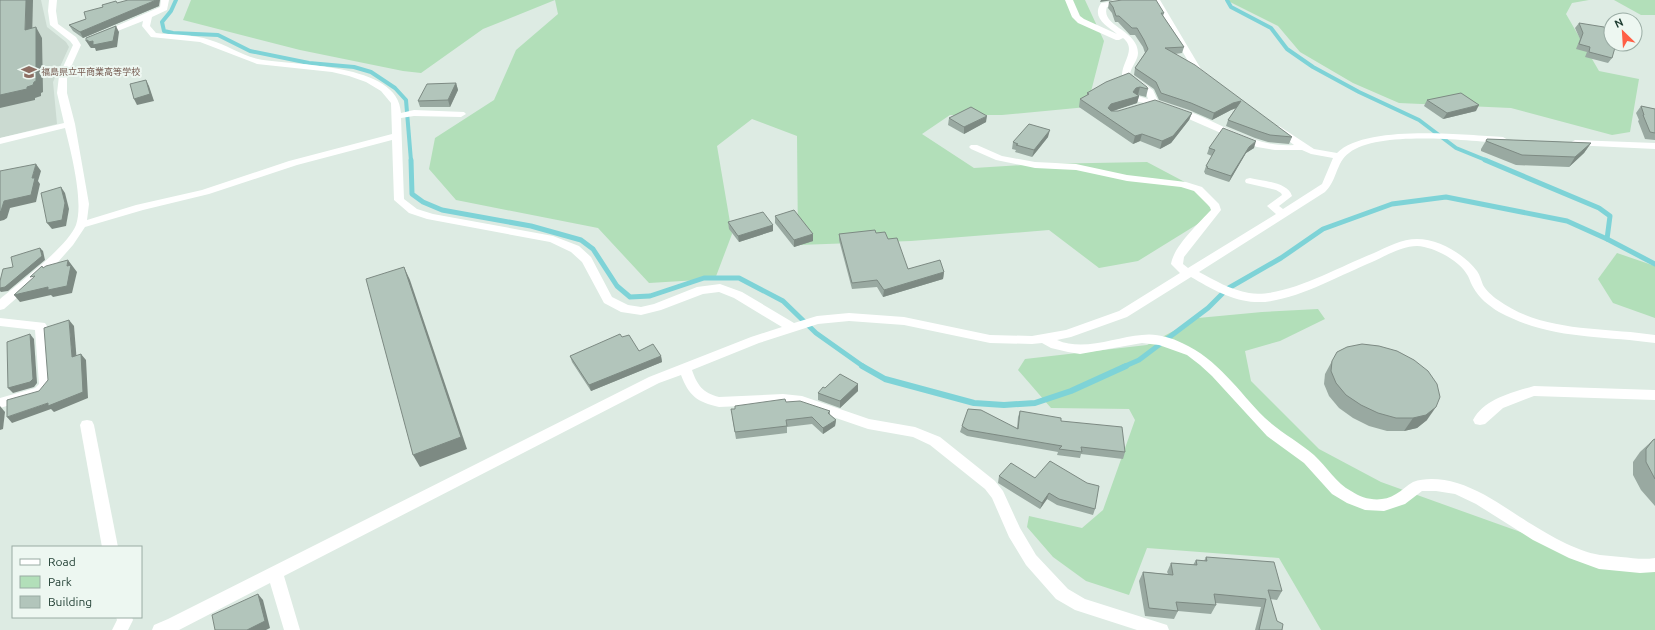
<svg xmlns="http://www.w3.org/2000/svg" width="1655" height="630" font-family="Ubuntu,'Noto Sans JP',sans-serif">
<style>
.built{fill:#cbdad1}
.green{fill:#b2dfb9}
.lines{fill:none;stroke-linecap:round;stroke-linejoin:round}
.stream-far2{stroke:#7ed3d7;stroke-width:4}
.stream-far1{stroke:#7ed3d7;stroke-width:5}
.stream{stroke:#7ed3d7;stroke-width:6}
.minor{fill:#fff;fill-rule:evenodd}
.wall{fill:#99a9a1}
.shaded-wall{fill:#7d8a83}
.building{fill:#b2c5bb;stroke:#7d8a83}
.labels{text-anchor:middle;dominant-baseline:central;stroke-width:4;stroke-linejoin:round;paint-order:stroke}
.far-education-label{font-size:9px;fill:#785e54;stroke:#edf7f1;text-anchor:start}
</style>
<rect width="100%" height="100%" fill="#ddebe3"/>
<path class="built" d="M0 0H41L47 27 66 42 69 47 53 82 57 124 0 138Z"/>
<g class="green">
<path d="M191 0H1085L1104 41 1087 107 1002 115H950L922 134 974 168 1038 164 1147 162 1198 189 1214 214 1138 261 1099 268 1049 230 911 241 798 245 797 136 752 119 717 146 732 234 715 279 649 283 598 228 456 200 429 169 435 138 494 100 516 50 558 14 555 0 483 29 421 73 403 71 300 50 183 20Z"/>
<path d="M1226 0H1589L1572 3 1566 14 1599 71 1639 79 1630 132 1612 135 1511 108 1399 103 1353 83 1300 52 1278 26Z"/>
<path d="M1614 0H1655V15H1641Z"/>
<path d="M1617 253 1655 266V318L1613 303 1598 279Z"/>
<path d="M1318 309 1325 319 1280 341 1245 351 1251 381 1319 449 1381 482 1548 542 1655 571V630H1321L1279 558 1147 548 1129 595 1086 581 1053 557 1027 527 1029 516 1082 528 1103 510 1135 420 1129 409 1051 408 1018 370 1025 359 1147 345 1198 318 1262 312Z"/>
</g>
<g class="lines">
<g class="stream-far2">
<path d="M176 0 171 11 162 22 164 31 173 33 218 35 250 51 309 63 354 67 371 72 395 88 406 100 411 161"/>
<path d="M1227 0 1231 7 1271 28 1287 49 1313 67 1359 92 1419 120 1456 148 1488 161"/>
</g>
<g class="stream-far1">
<path d="M411 160 412 194 423 202 442 210 531 226 581 240 593 249 617 286 630 297 650 296 704 278H739L783 301 816 333 864 367"/>
<path d="M1485 160 1599 208 1610 216 1607 239"/>
<path d="M1123 367 1139 360 1208 308 1227 289 1281 258 1323 229 1392 204 1446 197 1567 221 1607 239 1655 264"/>
</g>
<path class="stream" d="M862 366 885 379 974 403 1004 405 1035 403 1071 391 1126 366"/>
<g class="minor">
<path d="M49 0H57L56 11 58 24 76 37 81 45 67 76V93L75 124 89 204 87 220 136 205 202 190 289 161 392 134 391 103 381 91 366 82 349 76 332 72 257 64 200 42 151 37 142 26 143 21 105 36H102L98 34 160 7 161 0H169L167 10 152 17 150 26 156 33C174 35 193 34 210 40 227 45 241 55 258 59 293 66 399 62 401 113L414 110 464 112 466 114 461 117 414 116 401 118 404 199 417 209 433 214 553 236 579 246 591 257 612 297 628 305 641 307 654 304 697 287 720 284 742 292 794 323 817 316 849 313 904 317 990 335 1032 336 1066 330 1119 311 1180 273 1171 264C1174 246 1198 224 1211 210L1210 207 1194 191 1181 187 1127 181 1076 170 1035 168 996 160 971 149 969 147 971 145H977L1002 156 1035 162 1076 164 1127 175 1186 182 1202 187 1219 204 1221 210 1184 257 1183 264 1188 268 1276 214 1267 206 1282 195 1281 193 1276 190 1246 183 1245 181 1246 179 1250 178C1262 181 1288 182 1292 196L1279 206 1283 209 1322 184 1333 158 1311 154 1302 150H1275L1257 147 1230 137 1175 113 1153 106 1144 107 1142 105 1144 103 1135 101 1133 99 1138 96 1148 99 1146 93 1122 75C1122 62 1137 49 1123 38L1119 40H1116L1078 23 1072 17 1065 0H1073L1080 16 1084 19 1117 34C1107 26 1091 18 1101 3L1122 0H1160L1201 69 1210 76 1209 78H1203L1195 73 1154 3 1124 4 1107 7C1100 26 1138 30 1138 53 1138 60 1131 67 1130 74L1153 90 1158 101C1169 105 1181 108 1193 113 1225 126 1258 148 1294 145L1276 131 1274 129 1276 127 1279 126 1314 149 1337 153C1366 124 1464 135 1503 137L1508 140 1503 143C1465 141 1380 130 1349 153 1336 162 1337 181 1325 192L1199 272C1214 280 1231 290 1249 293 1284 299 1340 266 1374 253 1387 247 1402 239 1417 239 1439 239 1464 254 1477 271 1480 275 1481 280 1483 285 1486 290 1492 296 1498 300 1543 333 1603 327 1655 335V343C1600 335 1551 340 1499 312 1489 306 1479 298 1473 287 1471 284 1470 280 1468 276 1460 261 1435 247 1417 246 1403 246 1385 256 1372 262 1340 275 1290 304 1255 302 1232 301 1210 288 1191 277L1127 317 1071 337 1057 340C1084 352 1115 337 1142 335 1155 333 1170 337 1182 343 1218 359 1238 391 1265 418 1280 432 1299 442 1314 455 1327 467 1336 483 1351 491 1364 500 1382 503 1396 494 1402 491 1407 485 1413 482 1427 477 1443 479 1457 483 1480 490 1500 504 1520 517 1542 531 1574 551 1600 555 1607 556 1614 556 1621 557 1633 558 1643 560 1655 558V572L1640 573 1599 569 1569 558 1533 540 1476 504 1455 494 1436 491H1422L1405 504 1384 511 1365 510 1347 503 1332 494 1304 463 1267 436 1212 376 1200 365 1187 355 1159 345 1142 343 1080 354 1068 352 1051 348 1042 343 1032 344 990 343 904 325 849 321 818 324 759 343 692 370C697 385 703 393 719 397L783 394 802 396 869 419 915 427 940 437 995 481 1003 491 1020 528 1036 555 1068 589 1085 599 1167 625 1169 630H1137L1075 610 1056 599 1026 565 1009 537 992 498 985 489 930 445 913 437 868 429 801 406 783 404 719 407C697 402 689 396 681 375L659 383 284 576 300 630H284L270 583 179 630H152L154 625 168 619 649 377 751 337 782 327 734 298 719 292 703 294 661 310 641 315 621 312 604 303 582 262 571 252 550 242 427 219 409 213 394 200 392 140 297 165 209 194 143 210 85 227 73 245 58 262 4 309 0 310V299C19 283 68 246 76 225 84 202 71 152 65 128L0 144V138L64 123 57 93 59 76 73 45 70 41 50 25 48 11Z"/>
<path d="M1575 140 1655 143V149L1572 145 1570 143Z"/>
<path d="M0 318 45 323 47 326 52 385 44 395 0 408V398L35 388 39 384 35 330 0 326Z"/>
<path d="M1534 386 1655 390V400L1534 396 1503 408 1485 424 1480 425 1475 424 1473 420C1484 399 1513 392 1534 386Z"/>
<path d="M87 420 92 421 94 425 118 547H102L80 425 82 421Z"/>
<path d="M116 617H132L133 620 128 630H112L117 620Z"/>
</g>
</g>
<g class="wall">
<path d="M1109 2 1164 13 1163 16 1184 47 1182 53 1175 54 1292 137 1289 144 1268 142 1255 138 1226 126 1228 120 1236 108 1231 110 1212 120 1189 110 1159 100 1154 89 1134 75 1135 68 1145 53 1143 47 1135 35H1130L1118 22H1115L1112 13 1108 8Z"/>
<path d="M117 3 159 6 83 38 73 31 69 25 86 19 103 7Z"/>
<path d="M1579 23 1612 58 1608 63 1585 57 1587 52 1576 49 1580 39 1575 28Z"/>
<path d="M1129 73 1148 89 1146 97 1138 95 1139 96 1137 103 1112 111 1192 113 1189 120 1171 143 1160 149 1140 141 1133 144 1079 107 1080 99 1087 96V93Z"/>
<path d="M456 83 458 90 450 107H420L418 101Z"/>
<path d="M1427 100 1476 111 1443 119 1424 106Z"/>
<path d="M1641 106 1655 109V140L1645 139 1638 121 1639 120 1636 113Z"/>
<path d="M949 118 986 122 964 134 948 125Z"/>
<path d="M1048 137 1032 157 1015 152 1016 150 1012 149 1013 142Z"/>
<path d="M1487 139 1591 143 1584 153 1569 167 1516 165 1481 151V149Z"/>
<path d="M1209 148H1254L1246 153 1229 182 1205 174V173L1204 172 1206 166 1212 156 1207 154Z"/>
<path d="M775 216 813 241 794 247 775 223Z"/>
<path d="M728 222 773 225V231L739 242 729 229Z"/>
<path d="M876 233 888 239 908 269 944 272 943 279 883 297 877 287 852 289 839 240V234Z"/>
<path d="M622 337 639 351 661 356 662 362 591 391 572 362 570 356Z"/>
<path d="M1332 361 1427 420 1417 428 1404 431H1387L1369 426 1353 418 1339 408 1329 396 1324 384 1325 374Z"/>
<path d="M858 384V391L840 408 818 400V393L825 388Z"/>
<path d="M786 402 830 411V415L836 420 835 426 823 434 812 424 787 427V433L736 439 732 416Z"/>
<path d="M1020 411 1061 421 1125 452 1123 459 1081 454 1080 458 1057 455 1058 452 967 436 960 432 962 426 1017 428 1018 417Z"/>
<path d="M1655 439V506L1641 490 1633 475V462L1640 452 1653 440Z"/>
<path d="M999 476 1035 478 1095 509 1093 515 1057 505 1047 499 1040 509 998 483Z"/>
<path d="M1206 557 1282 591 1277 600 1270 599 1277 621 1282 630H1255L1261 607 1216 603V605L1211 614 1178 611 1174 619 1145 616 1139 581 1143 572 1168 574 1167 572 1171 563 1193 565 1196 560 1204 561Z"/>
</g>
<g class="shaded-wall">
<path d="M26 0H33L32 40 25 30Z"/>
<path d="M156 0H160L159 6 83 38 80 32Z"/>
<path d="M1101 0H1113L1100 2Z"/>
<path d="M116 26 119 32 117 47 96 51 95 48H91L90 47 86 41Z"/>
<path d="M36 27 42 38 43 92 41 93V96L35 98V100L0 108V95Z"/>
<path d="M146 80 149 86 154 101 137 105 134 99Z"/>
<path d="M456 83 458 90 450 107 448 100Z"/>
<path d="M1140 87 1138 95 1135 96H1139L1137 103 1110 112 1108 108 1111 104 1133 92 1136 88Z"/>
<path d="M1241 101 1239 107 1231 110 1212 120 1214 113 1233 103Z"/>
<path d="M1479 105 1476 111 1443 119 1447 113Z"/>
<path d="M1192 113 1189 120 1171 143 1160 149 1162 141Z"/>
<path d="M987 116 986 122 964 134V127Z"/>
<path d="M1050 130 1048 137 1032 157 1034 150Z"/>
<path d="M1142 134 1140 141 1133 144 1135 136Z"/>
<path d="M1256 141 1254 148 1246 153 1229 182 1231 176 1249 147Z"/>
<path d="M1591 143 1584 153 1569 167 1575 157Z"/>
<path d="M36 164 41 171 38 181 40 184 36 202 10 208 7 218 4 220 0 221V212L4 201 32 178Z"/>
<path d="M61 187 65 193 69 209 66 226 52 229 47 223Z"/>
<path d="M773 225V231L739 242 738 236Z"/>
<path d="M813 234V241L794 247V240Z"/>
<path d="M40 248 43 251 45 260 8 291 1 292 0 291V288Z"/>
<path d="M68 260 77 272 72 293 53 297 51 295 20 302 14 295 67 266Z"/>
<path d="M404 267 410 280 467 449 420 467 413 455Z"/>
<path d="M944 272 943 279 883 297 884 290Z"/>
<path d="M69 320 74 326 77 363 72 357Z"/>
<path d="M30 334 34 339 37 383 34 387 13 393 8 388Z"/>
<path d="M81 354 86 360 88 398 54 412 51 409 12 423 7 417 48 403Z"/>
<path d="M661 356 662 362 591 391 589 385Z"/>
<path d="M858 384V391L840 408V401Z"/>
<path d="M0 406 5 412 3 429 0 430Z"/>
<path d="M1436 407 1427 420 1417 428 1404 431 1413 418Z"/>
<path d="M836 420 835 426 823 434V428Z"/>
<path d="M1049 493 1047 499 1040 509 1042 503Z"/>
<path d="M258 594 263 600 270 628 266 630H247Z"/>
</g>
<g class="building">
<path d="M0 0H26L25 30 36 27V81L34 82 33 85 27 87V89L0 95Z"/>
<path d="M128 0H156L80 32 69 25 86 19 84 12 103 7 102 5 116 1 117 3Z"/>
<path d="M1122 0H1156L1164 13H1161L1184 47 1165 48 1195 65 1292 137 1270 135 1258 131 1228 120 1241 101 1233 103 1214 113 1191 103 1161 93 1156 82 1135 68 1148 49 1144 40 1137 28H1132L1119 16H1116L1113 7 1109 2Z"/>
<path d="M1579 23 1604 27 1611 36V44H1616L1612 58 1589 52 1590 47 1579 44 1583 33Z"/>
<path d="M116 26 113 41 93 45V41L88 42V40L86 41V38Z"/>
<path d="M1129 73 1147 87 1148 89 1140 87 1136 88 1133 92 1139 96 1111 104 1108 108 1111 111H1118L1155 100 1192 113 1173 136 1162 141 1142 134 1135 136 1080 99 1089 94 1087 93 1106 82Z"/>
<path d="M146 80 150 94 134 99 130 84Z"/>
<path d="M456 83 448 100 418 101 427 84Z"/>
<path d="M1461 93 1479 105 1447 113 1427 100Z"/>
<path d="M1641 106 1655 109V133L1650 132 1643 115H1644Z"/>
<path d="M971 107 987 116 964 127 949 118Z"/>
<path d="M1029 124 1050 130 1034 150 1016 145 1018 144 1013 142Z"/>
<path d="M1223 128 1256 141 1249 147 1231 176 1207 168 1208 167 1206 166 1215 150 1209 148Z"/>
<path d="M1487 139 1591 143 1575 157 1522 155 1486 141Z"/>
<path d="M36 164 32 178H35L31 195 4 201 1 211 0 212V171Z"/>
<path d="M61 187 65 203 62 220 47 223 41 193Z"/>
<path d="M794 210 813 234 794 240 775 216Z"/>
<path d="M763 212 773 225 738 236 728 222Z"/>
<path d="M875 230 876 233 885 232 888 239 897 238 908 269 940 260 944 272 884 290 877 280 852 283 839 234Z"/>
<path d="M40 248 42 256 5 287 0 288V281L3 269 13 267 11 257Z"/>
<path d="M68 260 67 266 71 265 67 286 48 290V287L14 295 35 276 30 277 42 266 43 268 46 266Z"/>
<path d="M404 267 461 437 413 455 366 279Z"/>
<path d="M69 320 72 357 81 354 83 392 48 406V403L7 417V400L39 391 48 380 44 328Z"/>
<path d="M30 334 33 379 30 382 8 388 7 342Z"/>
<path d="M620 334 622 337 629 335 639 351 653 344 661 356 589 385 570 356Z"/>
<path d="M1362 344 1379 346 1397 351 1414 360 1428 371 1437 384 1440 397 1436 407 1426 415 1413 418H1396L1378 413 1361 405 1346 395 1336 383 1331 371 1332 361 1337 352 1347 347Z"/>
<path d="M840 374 858 384 840 401 818 393 823 387 825 388Z"/>
<path d="M785 399 786 402 800 401 830 411 828 413 836 420 823 428 812 417 786 420 787 426 735 432 731 409H735V406Z"/>
<path d="M968 409 981 410 1018 429 1020 411 1061 418V421L1122 427 1125 452 1081 447 1082 452 1059 449 1062 446 968 430 962 426Z"/>
<path d="M1655 439V479L1646 462V449L1653 440Z"/>
<path d="M1050 461 1087 483 1099 486 1095 509 1059 499 1049 493 1042 503 999 476 1011 463 1035 478Z"/>
<path d="M1206 557 1274 562 1282 591 1268 590 1277 621 1283 624 1282 630H1259L1266 599 1214 594 1216 605 1176 602 1178 611 1149 608 1143 572 1173 575 1171 563 1197 565 1196 560 1207 561Z"/>
<path d="M258 594 265 621 247 630H215L212 615Z"/>
</g>
<defs>
<g id="school-bare" transform="scale(1.2)"><path d="M0-5L7-2L0 1L-7-2ZM-4 1L0 2.5L4 1V4Q0 6-4 4Z" fill="#8d6e63" stroke="#edf7f1" stroke-width="2.5" paint-order="stroke"/></g>
</defs>
<g fill-rule="evenodd">
<use href="#school-bare" x="29" y="72"/>
</g>
<g class="labels">
<g class="far-education-label">
<text x="41" y="72">福島県立平商業高等学校</text>
</g>
</g>
<rect x="12" y="546" width="130" height="72" fill="#edf7f1" stroke="#9aaca4"/>
<rect x="20" y="559" width="20" height="6" fill="#ffffff" stroke="#9aaca4"/>
<text x="48" y="566" font-size="12" fill="#1d3b30">Road</text>
<rect x="20" y="576" width="20" height="12" fill="#b2dfb9" stroke="#9aaca4"/>
<text x="48" y="586" font-size="12" fill="#1d3b30">Park</text>
<rect x="20" y="596" width="20" height="12" fill="#b2c5bb" stroke="#9aaca4"/>
<text x="48" y="606" font-size="12" fill="#1d3b30">Building</text>
<g transform="translate(1623 32) rotate(335)"><circle r="19" fill="#edf7f1" stroke="#9aaca4"/>
<path d="M0-3L7 15L0 10L-7 15Z" fill="#ff5f46"/>
<text y="-6" font-size="11" font-weight="bold" text-anchor="middle" fill="#1d3b30">N</text>
</g>
</svg>
